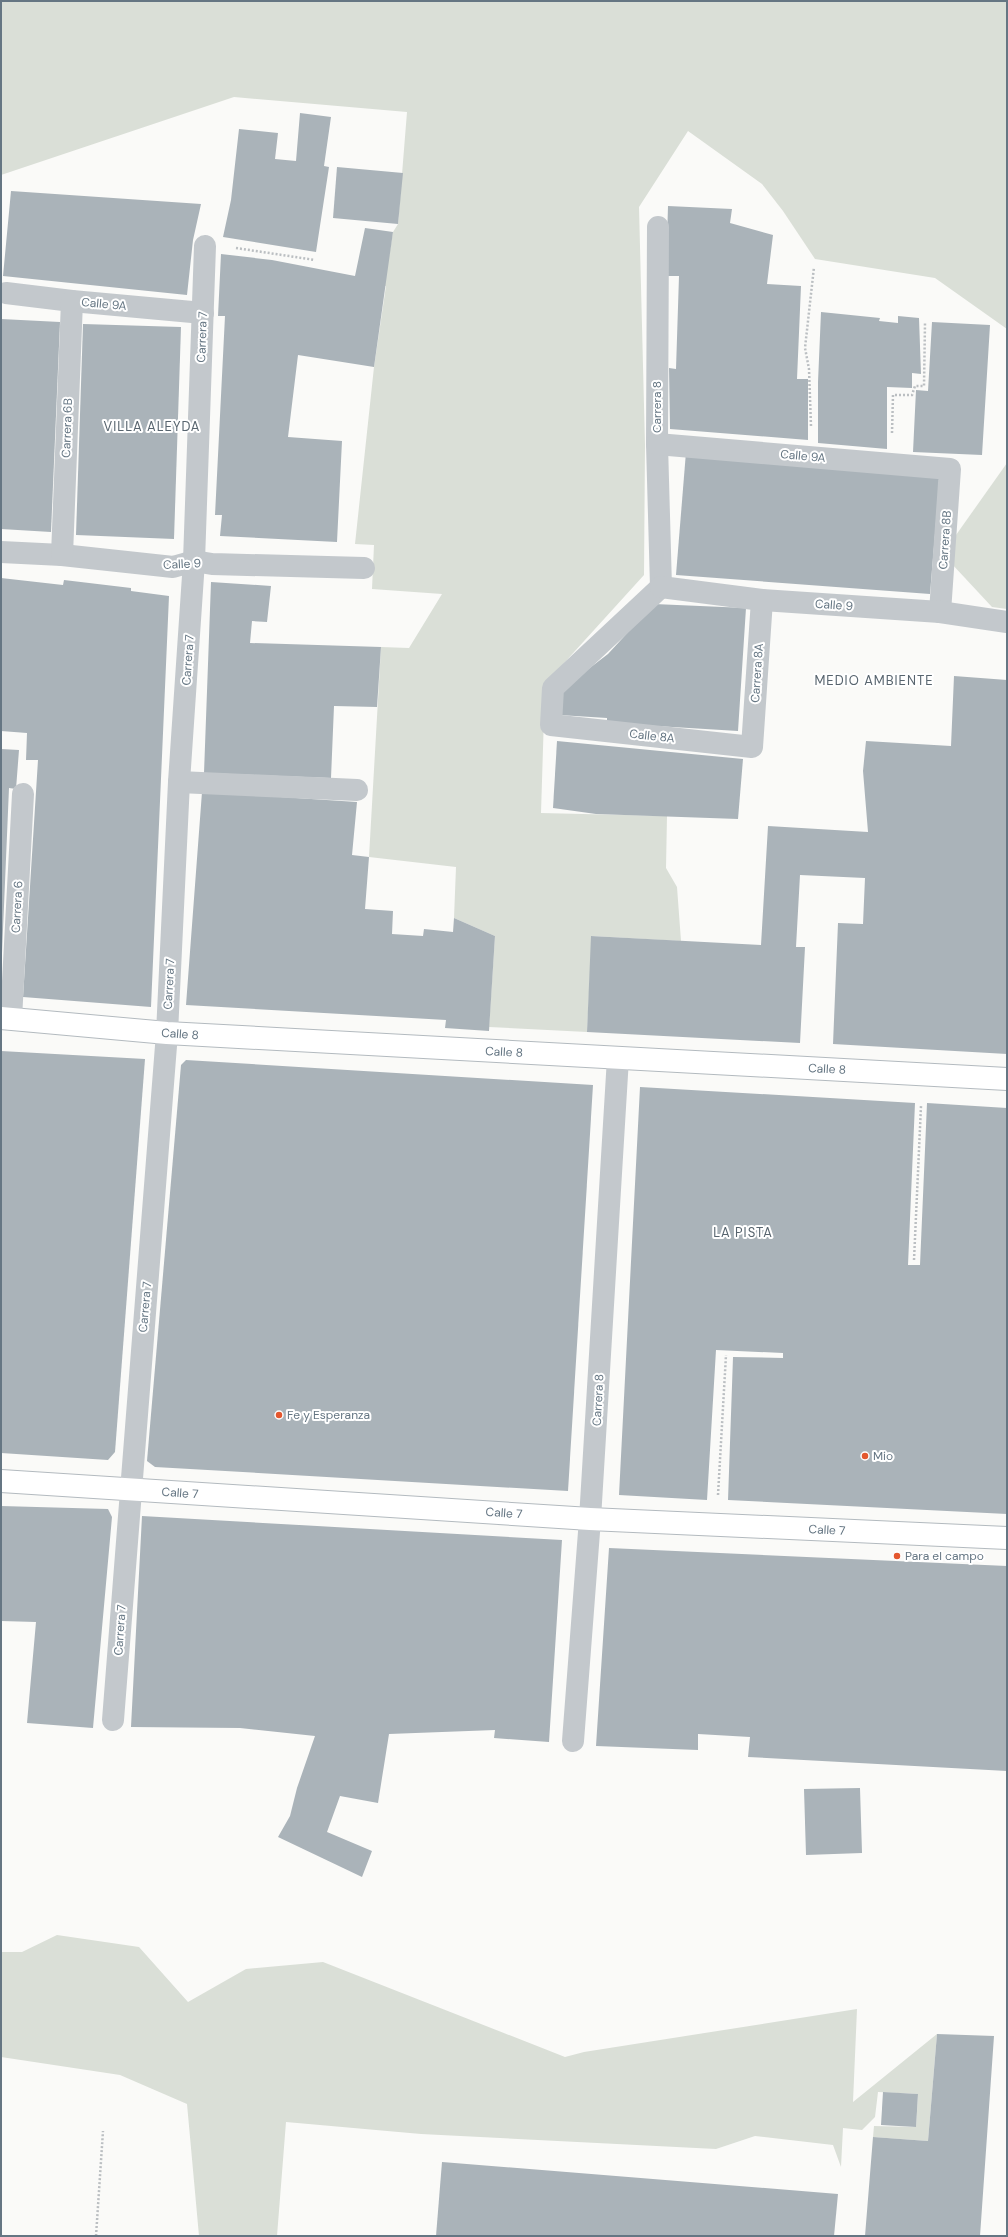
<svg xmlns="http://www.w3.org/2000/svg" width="1008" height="2237" font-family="'DM Sans',sans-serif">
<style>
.green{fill:#dadfd7}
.building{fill:#aab3b9}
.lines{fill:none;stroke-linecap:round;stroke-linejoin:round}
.secondary-casing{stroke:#b3babf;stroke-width:24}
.path{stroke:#bbbfc2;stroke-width:2.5;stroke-dasharray:2 2;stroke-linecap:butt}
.street{stroke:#c3c8cc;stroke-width:22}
.secondary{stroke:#fff;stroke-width:22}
.poi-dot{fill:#e4572e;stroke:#fff;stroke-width:1.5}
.labels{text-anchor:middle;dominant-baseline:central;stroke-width:4;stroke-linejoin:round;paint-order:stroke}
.street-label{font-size:12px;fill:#657683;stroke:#fff}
.poi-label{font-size:12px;fill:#657683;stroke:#fff;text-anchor:start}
.neighbourhood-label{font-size:13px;letter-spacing:1px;fill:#57646e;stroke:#fff}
</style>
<rect width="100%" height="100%" fill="#fafaf8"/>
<g class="green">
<path d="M1 1H1007V329L935 278 815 259 783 211 762 184 688 131 639 207 645 445 644 575 545 684 541 813 667 816 666 868 677 887 681 941 592 936 587 1032 489 1027 495 936 454 918 456 867 369 857 381 647 409 648 442 594 372 589 374 545 355 544 374 367 386 286H384L393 232 398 224 407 112 234 97 1 175Z"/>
<path d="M1007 463V609L992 607 951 563 956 535Z"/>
<path d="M57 1935 139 1947 188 2002 246 1969 323 1962 565 2057 584 2052 857 2009 853 2102 937 2034 928 2141 873 2137 874 2126 916 2127 918 2094 878 2092 875 2117 862 2130 843 2128 841 2167 833 2145 755 2136 716 2149 421 2134 286 2122 277 2236H199L187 2104 120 2075 1 2057V1952H22Z"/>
</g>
<g class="building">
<path d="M300 113 331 117 324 166 329 167 316 252 223 237 231 200 239 129 278 133 275 159 296 161Z"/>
<path d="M337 167 403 173 398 224 333 218Z"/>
<path d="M11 191 201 204 193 240 187 295 3 276Z"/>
<path d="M668 206 732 209 730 223 773 235 767 284 801 286 797 379H808V440L670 429 669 368 676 369 679 276H666Z"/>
<path d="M365 228 393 232 374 367 298 355 288 437 342 441 337 542 220 536 222 515H215L225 316H218L221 254 272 260 355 276Z"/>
<path d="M821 312 880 318 879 321 898 323V316L919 318 921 374 912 373V388L887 387V449L818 443V382Z"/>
<path d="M1 319 60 322 51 532 1 529Z"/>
<path d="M932 322 990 325 982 455 913 452 916 390 928 391Z"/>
<path d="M83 324 181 327 174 539 76 535Z"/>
<path d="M686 452 940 473 930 594 676 575Z"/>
<path d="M1 578 63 585 64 580 131 588V591L169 596 151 1007 23 997 38 760H26L27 733 1 731Z"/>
<path d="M211 582 271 586 267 622 252 621 250 643 381 647 377 707 334 706 331 778 204 773Z"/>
<path d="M654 604 746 608 738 731 607 723V718L559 715 561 690 608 654Z"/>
<path d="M954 676 1007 680V1054L833 1044 838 923 863 924 865 878 800 875 796 947H805L800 1043 587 1032 591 936 761 945 768 826 868 832 863 771 866 741 951 746Z"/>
<path d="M557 741 743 759 738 819 596 814 553 808Z"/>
<path d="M1 749 19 750 16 789 9 788 2 953Z"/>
<path d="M202 792 357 802 352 855 369 857 365 909 393 911 392 934 423 936 424 929 453 932 454 918 495 936 489 1031 445 1028 446 1020 186 1005Z"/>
<path d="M1 1051 145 1059 115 1452 108 1460 1 1453Z"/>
<path d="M186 1060 593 1085 568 1491 155 1467 147 1461 181 1065Z"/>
<path d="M640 1087 915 1103 908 1265H920L927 1103 1007 1108V1514L728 1500 733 1357 783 1358V1353L716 1350 707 1500 619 1495Z"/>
<path d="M1 1506 108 1509 112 1517 93 1728 27 1723 36 1622 1 1621Z"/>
<path d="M142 1516 562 1540 549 1742 494 1738 495 1730 389 1734 378 1803 340 1796 327 1832 372 1851 362 1877 278 1837 290 1816 297 1788 315 1736 240 1728 131 1727Z"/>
<path d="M609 1548 1007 1566V1771L748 1757 750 1737 698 1734V1750L596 1746Z"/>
<path d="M860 1788 862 1853 806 1855 804 1789Z"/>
<path d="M937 2034 994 2036 980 2236H865L873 2137 928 2141Z"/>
<path d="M883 2092 918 2094 916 2127 881 2125Z"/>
<path d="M442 2162 838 2194 834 2236H436Z"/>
</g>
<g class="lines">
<g class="secondary-casing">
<g id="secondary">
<path d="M1 1018 167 1033 1007 1079"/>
<path d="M1 1481 590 1519 1007 1538"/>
</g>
</g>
<g class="path">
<path d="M236 248 315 260"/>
<path d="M811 426 809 369 805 348 814 267"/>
<path d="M892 433 893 395H912L915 386H924L925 323"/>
<path d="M914 1260 921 1106"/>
<path d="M718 1495 726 1355"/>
<path d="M96 2236 103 2131"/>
</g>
<g class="street">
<path d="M658 227 657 444 661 587"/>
<path d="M6 293 72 301 203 313"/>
<path d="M657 444 950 469 940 612"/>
<path d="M1 552 62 555 173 567 194 561 212 564 364 568"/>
<path d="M62 555 72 301"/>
<path d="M661 587 553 688 551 725 752 747 762 600"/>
<path d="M661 587 762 600 940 612 1007 622"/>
<path d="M179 782 357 790"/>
<path d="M11 1019 23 794"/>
<path d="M113 1720 167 1033 179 782 194 561 205 246"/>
<path d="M573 1741 590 1519 618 1058"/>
</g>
<use href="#secondary" class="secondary"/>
</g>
<g class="poi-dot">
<circle cx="279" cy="1415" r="4"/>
<circle cx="865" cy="1456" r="4"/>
<circle cx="897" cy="1556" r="4"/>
</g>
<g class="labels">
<g class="street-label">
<text transform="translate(104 304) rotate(5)">Calle 9A</text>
<text transform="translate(202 337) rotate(-88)">Carrera 7</text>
<text transform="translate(657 407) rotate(-90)">Carrera 8</text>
<text transform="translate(67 428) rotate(-88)">Carrera 6B</text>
<text transform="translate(803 456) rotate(5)">Calle 9A</text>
<text transform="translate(945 540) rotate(-86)">Carrera 8B</text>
<text transform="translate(182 564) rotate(-3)">Calle 9</text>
<text transform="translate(834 605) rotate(4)">Calle 9</text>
<text transform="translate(188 660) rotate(-86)">Carrera 7</text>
<text transform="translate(757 673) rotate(-86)">Carrera 8A</text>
<text transform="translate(652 736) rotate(6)">Calle 8A</text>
<text transform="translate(17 907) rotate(-87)">Carrera 6</text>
<text transform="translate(169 984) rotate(-87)">Carrera 7</text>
<text transform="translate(180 1034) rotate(4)">Calle 8</text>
<text transform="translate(504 1052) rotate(3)">Calle 8</text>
<text transform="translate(827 1069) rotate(3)">Calle 8</text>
<text transform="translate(145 1307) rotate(-85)">Carrera 7</text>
<text transform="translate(598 1400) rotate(-87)">Carrera 8</text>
<text transform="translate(180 1493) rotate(4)">Calle 7</text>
<text transform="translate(504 1513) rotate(4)">Calle 7</text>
<text transform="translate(827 1530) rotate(3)">Calle 7</text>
<text transform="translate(120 1630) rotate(-86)">Carrera 7</text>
</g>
<g class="poi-label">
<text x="287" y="1415">Fe y Esperanza</text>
<text x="873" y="1456">Mio</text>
<text x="905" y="1556">Para el campo</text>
</g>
<g class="neighbourhood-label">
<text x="152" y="426">VILLA ALEYDA</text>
<text x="874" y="680">MEDIO AMBIENTE</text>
<text x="743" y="1232">LA PISTA</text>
</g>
</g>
<rect width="1008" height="2237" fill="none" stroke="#657683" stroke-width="4"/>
</svg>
